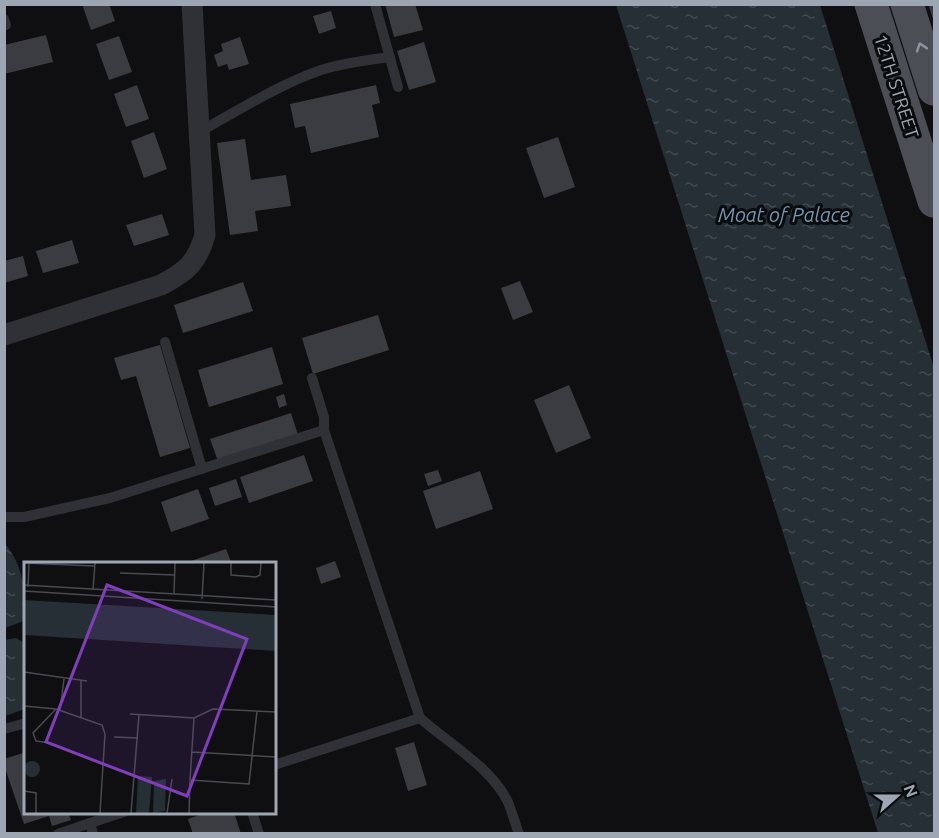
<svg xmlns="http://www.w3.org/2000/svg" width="939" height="838" font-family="Ubuntu,sans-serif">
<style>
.water{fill:url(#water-ripples)}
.building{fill:#3b3c41}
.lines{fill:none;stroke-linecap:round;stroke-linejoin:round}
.service{stroke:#303136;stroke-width:10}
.minor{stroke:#303136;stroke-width:21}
.primary{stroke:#4c4e55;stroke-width:33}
.oneway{stroke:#8e94a0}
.labels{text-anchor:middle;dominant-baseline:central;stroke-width:6;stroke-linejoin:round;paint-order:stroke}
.street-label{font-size:18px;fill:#9fa6b3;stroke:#0a0b0c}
.water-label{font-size:20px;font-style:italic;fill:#7397b2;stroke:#0a0b0c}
.inset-road{fill:none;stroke:#494b52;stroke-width:1.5}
.view{fill:#803ebd;fill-opacity:0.15;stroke:#803ebd;stroke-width:3}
.inset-edge{fill:none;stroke:#9fa6b3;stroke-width:3}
</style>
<defs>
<pattern id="water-ripples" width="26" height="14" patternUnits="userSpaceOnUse" patternTransform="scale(1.5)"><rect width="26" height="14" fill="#252f35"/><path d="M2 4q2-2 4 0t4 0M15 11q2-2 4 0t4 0" fill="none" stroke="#414a50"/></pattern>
</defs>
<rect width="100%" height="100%" fill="#0f0f11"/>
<g class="water">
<path d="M616 5H820L934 368V833H878Z"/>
<path d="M5 544C23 564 26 594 26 620L5 628Z"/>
<path d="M16 638 23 642 25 646V709L5 716V640Z"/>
</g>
<g class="building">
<path d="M82 4H109L115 21 91 30Z"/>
<path d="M385 4H415L423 30 394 37Z"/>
<path d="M928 4H934V22Z"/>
<path d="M331 11 336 28 319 34 313 16Z"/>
<path d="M46 35 53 62 4 74V45Z"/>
<path d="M119 36 132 72 109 80 96 44Z"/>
<path d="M240 37 249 64 229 70 227 64 218 67 214 55 223 51 221 44Z"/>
<path d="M424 42 436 82 409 90 397 51Z"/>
<path d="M137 85 149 119 126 127 114 94Z"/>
<path d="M376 85 380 103 372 105 379 137 311 153 305 126 295 128 290 104Z"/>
<path d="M154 132 167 169 144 178 131 141Z"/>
<path d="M558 137 575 187 544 198 526 148Z"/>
<path d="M245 139 251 180 286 175 291 206 255 211 258 231 230 235 217 143Z"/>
<path d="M162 214 169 235 134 246 126 225Z"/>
<path d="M72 240 79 263 43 273 36 251Z"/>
<path d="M23 256 28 276 4 283V261Z"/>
<path d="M520 281 533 312 513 320 501 288Z"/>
<path d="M243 282 253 311 183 333 174 305Z"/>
<path d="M378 315 389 350 313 374 302 338Z"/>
<path d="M160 345 190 448 160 457 136 376 121 380 114 358Z"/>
<path d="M272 347 283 384 209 407 198 370Z"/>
<path d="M569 385 591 438 556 453 534 400Z"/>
<path d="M284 394 287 405 279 408 276 397Z"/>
<path d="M291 413 298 435 218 461 210 439Z"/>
<path d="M304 455 313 481 249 503 240 477Z"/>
<path d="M438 470 442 481 428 486 424 474Z"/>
<path d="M480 471 493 509 436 529 423 491Z"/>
<path d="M236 479 242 497 215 506 209 488Z"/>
<path d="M198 489 209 519 171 532 161 502Z"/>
<path d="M226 549 232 564H185V563Z"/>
<path d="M335 561 341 577 321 584 316 568Z"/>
<path d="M414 742 427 785 408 791 395 748Z"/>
<path d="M26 752V812H68L71 820 52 826 49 816 24 824 4 765V759Z"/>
<path d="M208 812H234L241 834H193L188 819Z"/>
</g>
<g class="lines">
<g class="service">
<path d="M375 4 398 87"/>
<path d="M4 19 6 25"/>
<path d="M199 132C239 110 278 85 321 70 343 63 367 60 390 57"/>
<path d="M165 342 202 469"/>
<path d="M312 378 324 417V430L420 718C448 743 491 767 508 802 512 812 515 823 519 834"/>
<path d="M4 517H24L110 498 324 430"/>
<path d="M4 729 26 723"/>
<path d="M274 765 420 718"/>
<path d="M252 812 259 834"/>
<path d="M58 834 90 823"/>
<path d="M93 834 90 823 124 812"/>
</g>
<path class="minor" d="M4 335 161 285C186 272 197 263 205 235L192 4"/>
<g class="primary">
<path d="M871 4 934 201"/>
<path d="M907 4 934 89"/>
</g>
</g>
<defs><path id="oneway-chevron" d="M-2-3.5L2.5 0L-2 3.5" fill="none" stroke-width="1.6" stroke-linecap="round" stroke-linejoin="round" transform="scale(1.5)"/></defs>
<use class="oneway" href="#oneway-chevron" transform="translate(921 47) rotate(-108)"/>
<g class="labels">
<g class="street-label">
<text transform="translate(897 86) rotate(72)">12TH STREET</text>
</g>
<g class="water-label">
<text x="784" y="214">Moat of Palace</text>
</g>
</g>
<g transform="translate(24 562)">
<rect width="252" height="252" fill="#0f0f11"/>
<path d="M0 38 252 53V89L0 73ZM0 207a8 8 0 1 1 16 0a8 8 0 1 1-16 0ZM114 214 128 215 125 251H112ZM142 217 141 249 129 251 130 219Z" fill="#252f35"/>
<path class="inset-road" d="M0 1 71 4M207 1V13L232 15 236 13 237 1M96 11 151 13M0 23 252 38M4 25 5 1M69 28 71 1M0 29 252 45M150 32 151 1M178 37 180 1M0 110 63 119M57 118V155M0 144 32 147 78 163 81 172 76 251M36 148 40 117M106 152 170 156 189 147 252 150M170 156 166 218 225 222 233 149M90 175 114 176M27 181 12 179 9 171 32 147M168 190 252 195M0 229 12 231V251M107 251 115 153M143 251 148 217M165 251 166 218"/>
<path class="view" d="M83 23 223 77 163 234 22 180Z"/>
<rect width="252" height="252" class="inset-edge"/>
</g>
<rect width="939" height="838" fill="none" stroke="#9fa6b3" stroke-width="12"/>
<g transform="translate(897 796) rotate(69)" stroke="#0a0b0c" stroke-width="4.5" paint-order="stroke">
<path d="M0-4.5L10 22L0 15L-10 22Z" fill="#9fa6b3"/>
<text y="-9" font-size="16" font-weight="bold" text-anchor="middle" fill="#9fa6b3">N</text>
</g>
</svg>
